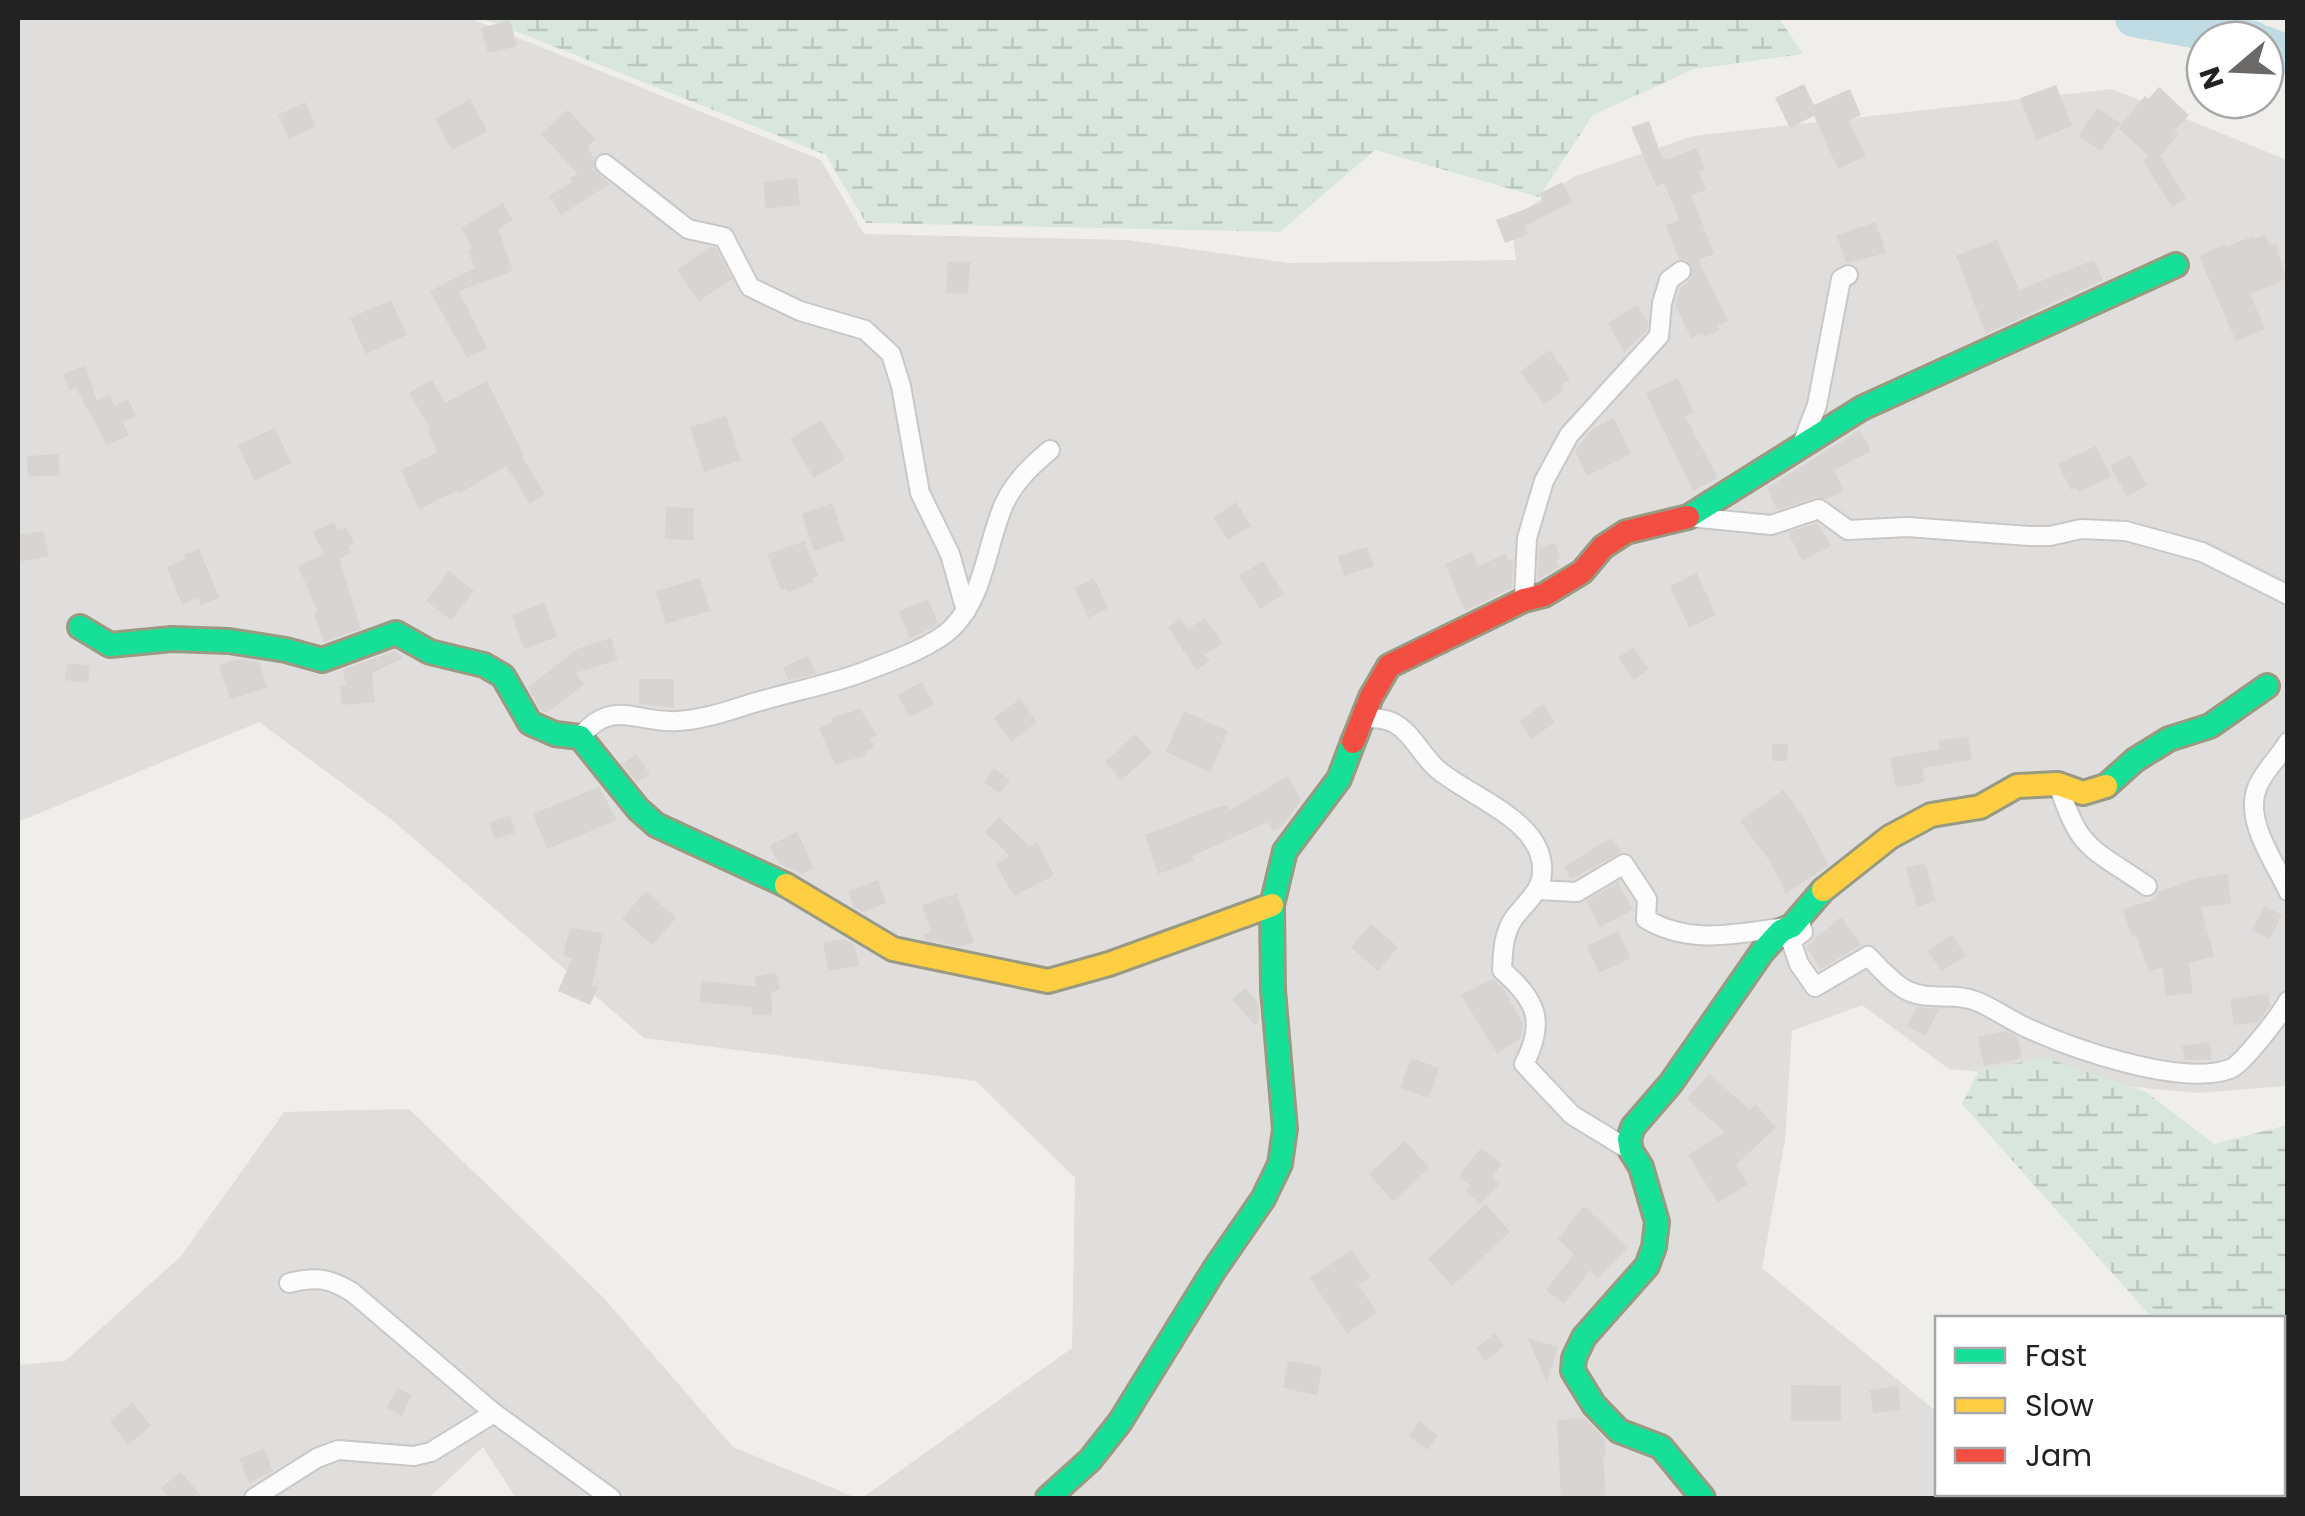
<svg xmlns="http://www.w3.org/2000/svg" width="2305" height="1516" font-family="Poppins,sans-serif">
<style>
.residential{fill:#dfdedc}
.wetland{fill:url(#wetland-marsh)}
.lines{fill:none;stroke-linecap:round;stroke-linejoin:round}
.river{stroke:#bfdbe3;stroke-width:38}
.building{fill:#d7d4d2}
.street-casing{stroke:#c9c8c7;stroke-width:22}
.fast-casing{stroke:#999a82;stroke-width:28}
.slow-casing{stroke:#999a82;stroke-width:28}
.jam-casing{stroke:#999a82;stroke-width:28}
.street{stroke:#fdfcfc;stroke-width:18}
.fast{stroke:#16e098;stroke-width:22}
.slow{stroke:#ffcf43;stroke-width:22}
.jam{stroke:#f24e42;stroke-width:22}
</style>
<defs>
<pattern id="wetland-marsh" width="20" height="14" patternUnits="userSpaceOnUse" patternTransform="scale(2.5)"><rect width="20" height="14" fill="#d9e6de"/><path d="M1 5h8M5 5V1M11 12h8M15 12V8" fill="none" stroke="#bac5be"/></pattern>
</defs>
<rect width="100%" height="100%" fill="#f0eeeb"/>
<g class="residential">
<path d="M18 18H469L821 160 864 234 1128 240 1290 263 1516 260 1510 220 1573 177 1693 136 2112 89 2287 160V1086L2196 1093 1949 1069 1862 1005 1792 1031 1785 1140 1762 1268 1937 1412 1938 1494H2282L2283 1435 2287 1437V1498H862L1072 1348 1075 1178 976 1081 644 1038 392 820 259 722 18 822Z"/>
<path d="M409 1109 603 1297 733 1447 857 1498H516L483 1447 429 1498H18V1365L65 1361 181 1256 284 1112Z"/>
</g>
<g class="wetland">
<path d="M482 18H1779L1803 54 1694 69 1593 115 1539 197 1375 150 1280 232 866 223 826 155Z"/>
<path d="M2046 1058 2146 1092 2214 1144 2287 1125V1403L2283 1400 2282 1318H2152L1962 1104 1979 1070Z"/>
</g>
<g class="lines">
<g class="river">
<path d="M2134 18 2253 40"/>
<path d="M2265 45 2288 55"/>
</g>
</g>
<g class="building">
<path d="M510 20 517 46 488 53 481 28Z"/>
<path d="M1804 84 1814 105 1850 89 1861 115 1849 121 1866 156 1838 169 1814 116 1790 128 1775 98Z"/>
<path d="M2056 85 2072 126 2036 140 2020 98Z"/>
<path d="M2159 87 2189 115 2174 131 2178 135 2160 156 2186 198 2172 207 2143 161 2149 156 2118 128 2145 96 2148 99Z"/>
<path d="M470 99 487 131 452 150 435 119Z"/>
<path d="M305 102 316 126 289 139 278 115Z"/>
<path d="M2097 108 2120 123 2101 151 2079 136Z"/>
<path d="M568 110 595 139 587 147 594 158 593 168 609 184 561 215 549 196 572 182 570 178 578 174 541 134Z"/>
<path d="M1649 121 1661 155 1666 160 1696 148 1705 169 1699 171 1706 190 1691 195 1714 254 1698 260 1728 321 1717 326 1720 330 1705 337 1702 333 1691 338 1675 305 1680 288 1688 283 1693 269 1687 260 1679 259 1666 225 1679 220 1664 183 1656 186 1631 127Z"/>
<path d="M797 178 800 205 766 209 763 182Z"/>
<path d="M1562 182 1572 202 1525 226 1528 234 1505 243 1496 220 1544 202 1539 194Z"/>
<path d="M503 203 513 220 498 229 513 271 459 291 487 348 467 358 430 291 475 268 468 250 473 248 461 228Z"/>
<path d="M1876 222 1886 253 1846 263 1837 235Z"/>
<path d="M2265 235 2270 245 2276 243 2286 279 2250 294 2265 329 2236 341 2199 256 2225 244 2226 247 2253 236 2254 239Z"/>
<path d="M1997 240 2019 290 2094 260 2103 280 1986 334 1956 256Z"/>
<path d="M710 247 716 248 732 279 699 301 677 270Z"/>
<path d="M947 261 970 262 968 294 946 293Z"/>
<path d="M391 300 407 335 366 354 350 318Z"/>
<path d="M1637 305 1648 322 1647 331 1624 352 1608 323Z"/>
<path d="M1550 350 1570 379 1561 385 1564 390 1544 404 1520 372Z"/>
<path d="M85 366 97 401 110 395 114 406 128 399 136 416 122 422 129 435 107 445 76 388 69 390 63 374Z"/>
<path d="M1678 378 1694 412 1685 416 1718 478 1693 491 1646 393Z"/>
<path d="M432 380 445 403 487 381 524 455 522 457 545 494 530 504 506 466 460 493 458 490 419 509 401 470 438 452 428 432 431 430 409 393Z"/>
<path d="M726 416 741 460 704 472 690 427Z"/>
<path d="M1614 418 1631 454 1587 476 1575 451 1591 430Z"/>
<path d="M821 420 845 459 814 478 790 439Z"/>
<path d="M275 428 291 463 254 481 238 445Z"/>
<path d="M1860 430 1871 451 1834 470 1844 491 1826 499 1816 497 1777 510 1767 488Z"/>
<path d="M2096 446 2111 477 2078 492 2076 488 2071 490 2058 464Z"/>
<path d="M58 454 60 475 28 477 27 456Z"/>
<path d="M2130 455 2147 485 2127 496 2110 466Z"/>
<path d="M1236 502 1251 526 1228 540 1213 518Z"/>
<path d="M832 503 845 540 814 551 802 514Z"/>
<path d="M666 507 694 508V540L665 539Z"/>
<path d="M334 522 338 530 346 527 354 543 348 546 351 553 339 559 361 629 324 642 314 613 318 612 298 566 324 554 313 532Z"/>
<path d="M1817 523 1831 546 1802 561 1788 532Z"/>
<path d="M44 531 49 556 18 562V535Z"/>
<path d="M805 541 818 576 812 578 814 582 788 592 786 588 781 590 767 554Z"/>
<path d="M1555 543 1560 559 1556 560 1559 567 1538 580 1539 549Z"/>
<path d="M1367 547 1374 566 1344 576 1338 556Z"/>
<path d="M199 549 219 598 201 605 198 598 182 604 167 567 186 559 184 555Z"/>
<path d="M1472 552 1478 566 1506 554 1508 561 1513 559 1512 588 1465 611 1445 564Z"/>
<path d="M1263 561 1284 594 1260 609 1239 576Z"/>
<path d="M449 571 474 591 451 620 426 601Z"/>
<path d="M1697 573 1716 615 1689 628 1670 586Z"/>
<path d="M700 578 710 611 666 624 656 591Z"/>
<path d="M1094 578 1108 608 1088 618 1075 588Z"/>
<path d="M928 599 938 624 910 639 899 611Z"/>
<path d="M544 603 557 637 524 649 512 615Z"/>
<path d="M1205 618 1223 643 1205 655 1210 661 1196 670 1168 627 1180 619 1188 629Z"/>
<path d="M611 638 618 660 576 673 584 684 547 713 541 710 528 687 579 648Z"/>
<path d="M1633 647 1649 669 1634 680 1618 658Z"/>
<path d="M395 651 403 658 372 673 375 702 342 705 340 686 347 685 342 670Z"/>
<path d="M808 656 816 674 789 680 783 667Z"/>
<path d="M238 659 259 662 267 688 230 699 219 665Z"/>
<path d="M67 663 90 666 88 683 65 680Z"/>
<path d="M639 679H674V708L639 704Z"/>
<path d="M922 682 934 705 909 717 898 695Z"/>
<path d="M1020 699 1037 722 1011 742 994 718Z"/>
<path d="M1543 704 1555 722 1532 739 1519 721Z"/>
<path d="M860 709 877 735 870 739 874 747 865 752 866 755 835 765 819 728 833 722 831 718Z"/>
<path d="M1184 711 1228 731 1210 772 1166 752Z"/>
<path d="M1136 734 1152 753 1121 780 1105 762Z"/>
<path d="M1968 736 1972 760 1922 768 1925 782 1896 788 1890 758 1940 749 1938 741Z"/>
<path d="M1772 744H1788L1787 761H1772Z"/>
<path d="M636 754 650 774 637 782 622 764Z"/>
<path d="M994 768 1010 780 1000 793 984 782Z"/>
<path d="M1288 776 1301 800 1282 826 1273 831 1268 822 1192 856 1194 861 1158 874 1145 835 1221 806H1228L1230 810Z"/>
<path d="M599 787 617 820 547 849 533 814Z"/>
<path d="M1783 790 1802 815 1829 865 1786 893 1769 860 1740 821Z"/>
<path d="M510 816 515 833 494 839 489 822Z"/>
<path d="M999 817 1029 846 1037 842 1054 875 1014 896 996 864 1010 856 985 832Z"/>
<path d="M797 832 814 868 801 874 778 863 770 845Z"/>
<path d="M1611 838 1622 852 1571 879 1564 867Z"/>
<path d="M1925 863 1936 901 1917 907 1906 868Z"/>
<path d="M2228 874 2231 904 2201 907 2214 956 2189 963 2193 993 2166 996 2162 967 2149 972 2136 935 2131 936 2123 909 2156 899 2158 892 2198 878Z"/>
<path d="M878 880 886 903 863 912 854 907 848 891Z"/>
<path d="M1618 882 1633 910 1600 927 1587 901Z"/>
<path d="M646 891 676 918 652 945 622 918Z"/>
<path d="M957 893 974 942 960 947 925 940 923 935 931 932 922 905Z"/>
<path d="M2265 906 2282 915 2269 939 2252 930Z"/>
<path d="M1841 917 1861 945 1821 969 1806 946Z"/>
<path d="M1371 924 1398 947 1378 971 1351 947Z"/>
<path d="M570 927 603 934 592 985 598 987 590 1005 558 991 572 958 563 956Z"/>
<path d="M1618 931 1631 958 1599 973 1587 946Z"/>
<path d="M1952 935 1966 956 1941 971 1928 951Z"/>
<path d="M844 939 855 945 859 966 829 971 823 943Z"/>
<path d="M776 972 780 990 771 992 772 1015H752V1007L699 1002 702 981 757 987 754 977Z"/>
<path d="M1493 979 1503 988 1523 1024 1521 1038 1497 1053 1461 995Z"/>
<path d="M1245 988 1258 1002 1259 1021 1255 1025 1232 999Z"/>
<path d="M2268 993 2270 1006 2258 1022 2234 1025 2230 999Z"/>
<path d="M1917 1007 1939 1009 1925 1036 1906 1026Z"/>
<path d="M2006 1031 2017 1037 2022 1058 1984 1066 1978 1037Z"/>
<path d="M2209 1042 2212 1060H2185L2182 1046Z"/>
<path d="M1411 1058 1439 1068 1429 1098 1400 1088Z"/>
<path d="M1709 1074 1750 1110 1755 1104 1776 1127 1736 1165 1748 1184 1718 1203 1688 1155 1725 1132 1687 1099Z"/>
<path d="M1405 1141 1429 1168 1393 1201 1369 1174Z"/>
<path d="M1481 1148 1501 1164 1492 1178 1499 1184 1480 1204 1466 1191 1471 1186 1459 1176Z"/>
<path d="M1486 1204 1510 1232 1452 1286 1428 1259Z"/>
<path d="M1584 1206 1628 1248 1598 1278 1590 1270 1564 1304 1546 1290 1574 1254 1558 1239Z"/>
<path d="M1352 1250 1370 1277 1358 1285 1377 1312 1347 1333 1310 1278Z"/>
<path d="M1495 1333 1504 1346 1485 1361 1476 1348Z"/>
<path d="M1528 1338 1558 1347 1547 1383Z"/>
<path d="M1288 1361 1322 1367 1317 1395 1283 1388Z"/>
<path d="M1791 1385 1841 1386V1421H1791Z"/>
<path d="M1898 1386 1901 1410 1873 1413 1870 1390Z"/>
<path d="M397 1388 412 1395 402 1416 387 1408Z"/>
<path d="M132 1403 151 1426 128 1445 110 1421Z"/>
<path d="M1584 1418 1605 1439 1606 1456H1603L1606 1498H1561L1557 1420Z"/>
<path d="M1420 1421 1438 1436 1427 1450 1409 1436Z"/>
<path d="M264 1449 273 1471 249 1483 239 1458Z"/>
<path d="M181 1472 203 1498H170L161 1488Z"/>
</g>
<g class="lines">
<g class="street-casing">
<g id="street">
<path d="M605 164 688 229 724 237 750 287 800 311 865 330 891 354 901 386 920 493 950 554 966 611"/>
<path d="M1802 444 1817 405 1841 279 1848 275"/>
<path d="M1690 517 1771 525 1819 509 1848 530 1907 527 2029 536H2050L2081 529 2126 531 2202 552 2288 595"/>
<path d="M1524 600 1527 538 1544 481 1569 435 1659 336 1662 303 1669 280 1681 271"/>
<path d="M1364 718C1374 718 1384 718 1394 723 1412 733 1421 754 1436 768 1468 797 1546 820 1542 873 1541 892 1524 904 1514 918 1503 934 1503 952 1502 970 1537 1001 1546 1022 1524 1064L1572 1115 1631 1151"/>
<path d="M580 737C614 697 636 724 678 721 712 719 742 705 775 697 804 689 834 683 863 672 889 662 933 647 952 628 986 594 986 543 1005 502 1016 480 1032 465 1050 450"/>
<path d="M2288 742C2279 758 2264 770 2257 788 2244 821 2275 862 2288 891"/>
<path d="M2058 784C2080 852 2091 847 2147 886"/>
<path d="M1537 890 1577 892 1624 864 1647 899 1646 919C1694 948 1749 931 1801 925L1803 932 1791 941 1799 964 1815 987 1868 956C1880 968 1893 984 1908 991 1930 1001 1955 992 1976 1001 1993 1008 2007 1018 2023 1026 2070 1048 2180 1087 2230 1069 2243 1064 2281 1014 2288 1001"/>
<path d="M289 1283C315 1276 329 1278 352 1292L494 1413 611 1498"/>
<path d="M254 1498 317 1458 338 1450 414 1456 431 1452 494 1413"/>
</g>
</g>
<g class="fast-casing">
<g id="fast">
<path d="M1688 517 1862 408 2176 265"/>
<path d="M80 627 110 645 172 639 229 641 286 650 322 660 396 633 430 652 484 665 503 676 530 723 555 734 580 737 638 809 656 825 786 885"/>
<path d="M2106 786 2135 760 2169 739 2210 726 2267 686"/>
<path d="M1048 1498 1090 1460 1120 1422 1214 1270 1263 1199 1280 1164 1285 1129 1273 990 1272 905 1285 851 1339 779 1353 742"/>
<path d="M1703 1498 1661 1447 1619 1431 1594 1405 1573 1371 1574 1358 1584 1337 1647 1266 1654 1247 1657 1222 1641 1167 1631 1151 1629 1139 1633 1127 1671 1083 1762 952 1781 931 1792 926 1823 890"/>
</g>
</g>
<g class="slow-casing">
<g id="slow">
<path d="M786 885 893 949 1048 981 1109 964 1272 905"/>
<path d="M1823 890 1890 837 1931 815 1980 807 2017 786 2058 784 2083 793 2106 786"/>
</g>
</g>
<g class="jam-casing">
<path id="jam" d="M1353 742 1371 697 1389 666 1524 600 1544 595 1582 572 1603 547 1626 532 1688 517"/>
</g>
<use href="#street" class="street"/>
<use href="#fast" class="fast"/>
<use href="#slow" class="slow"/>
<use href="#jam" class="jam"/>
</g>
<rect width="2305" height="1516" fill="none" stroke="#222222" stroke-width="40"/>
<rect x="1935" y="1316" width="350" height="180" fill="#ffffff" stroke="#a7a7a7" stroke-width="2.5"/>
<rect x="1955" y="1348" width="50" height="15" fill="#16e098" stroke="#a7a7a7" stroke-width="2.5"/>
<text x="2025" y="1366" font-size="30" fill="#222222">Fast</text>
<rect x="1955" y="1398" width="50" height="15" fill="#ffcf43" stroke="#a7a7a7" stroke-width="2.5"/>
<text x="2025" y="1416" font-size="30" fill="#222222">Slow</text>
<rect x="1955" y="1448" width="50" height="15" fill="#f24e42" stroke="#a7a7a7" stroke-width="2.5"/>
<text x="2025" y="1466" font-size="30" fill="#222222">Jam</text>
<g transform="translate(2235 70) rotate(251)"><circle r="48" fill="#ffffff" stroke="#a7a7a7" stroke-width="2.5"/>
<path d="M0-8L18 38L0 25L-18 38Z" fill="#6a6968"/>
<text y="-15" font-size="28" font-weight="bold" text-anchor="middle" fill="#222222">N</text>
</g>
</svg>
